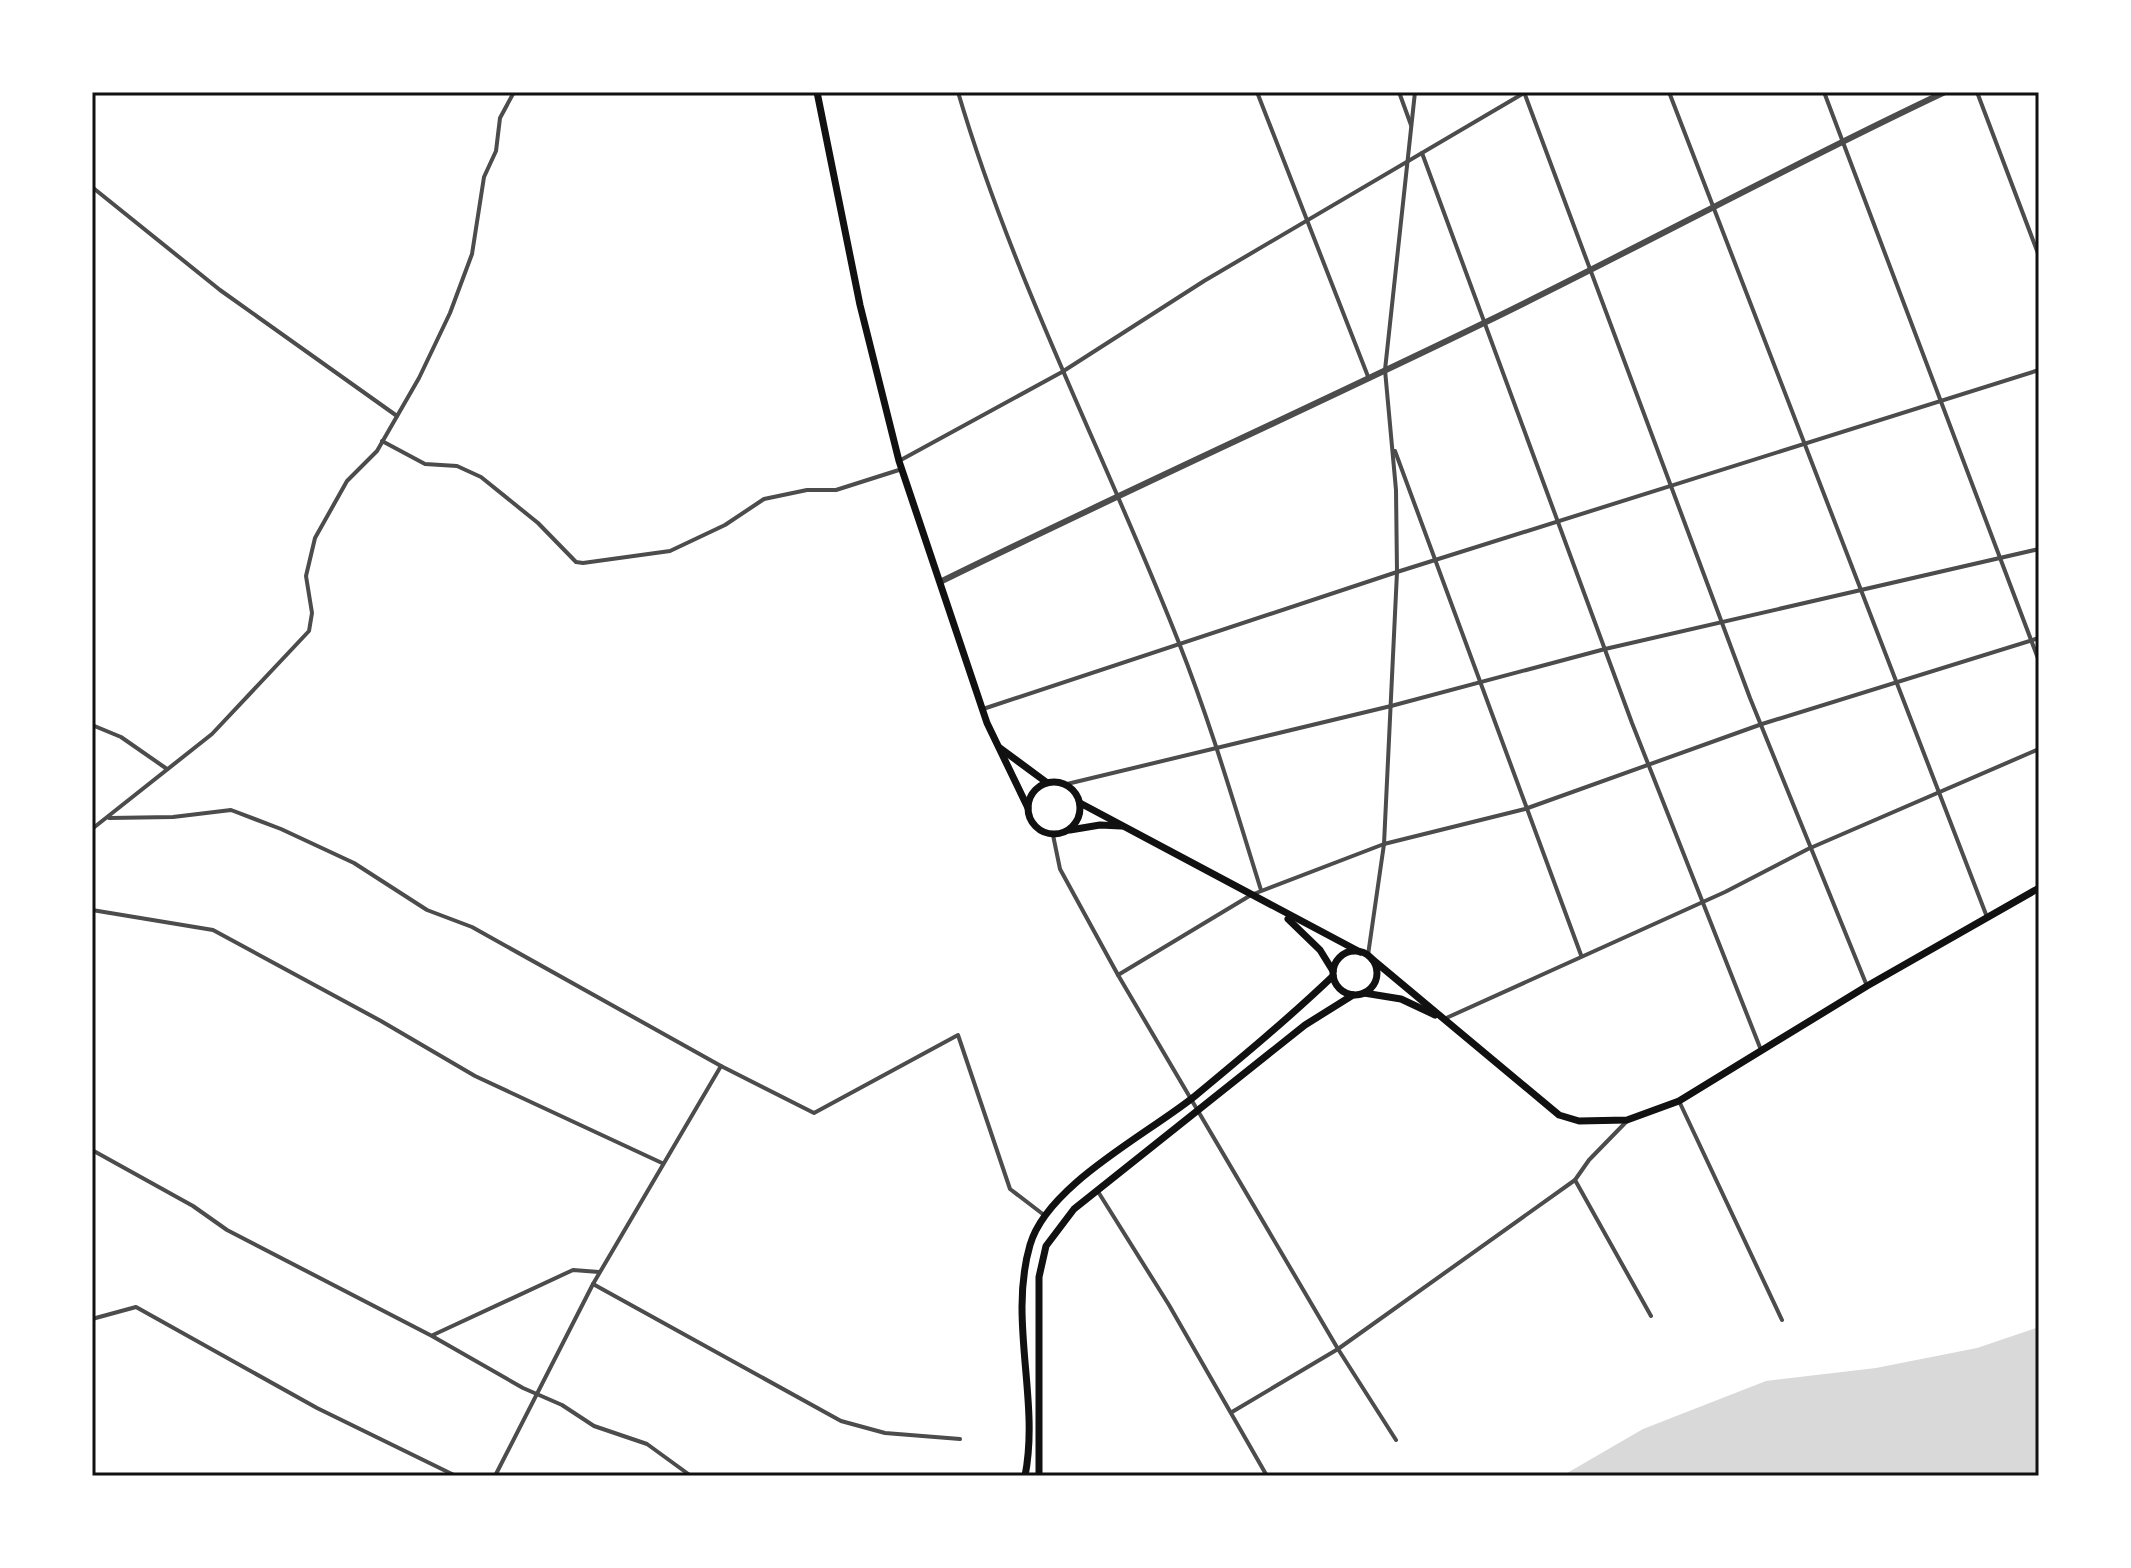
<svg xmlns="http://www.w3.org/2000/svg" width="2131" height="1568" font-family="Rubik,sans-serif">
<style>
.water{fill:#d9d9d9}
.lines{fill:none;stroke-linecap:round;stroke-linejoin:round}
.minor{stroke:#4c4c4c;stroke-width:4}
.tertiary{stroke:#4c4c4c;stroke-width:6}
.trunk{stroke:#111;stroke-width:7}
.neatline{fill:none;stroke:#111;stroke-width:3}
</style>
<rect width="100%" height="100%" fill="#fff"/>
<path class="water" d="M2039 1327V1476H1562L1643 1429 1766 1381 1876 1368 1977 1348Z"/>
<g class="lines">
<g class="minor">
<path d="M958 92C1014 282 1107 459 1179 643 1211 724 1235 807 1261 890"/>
<path d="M1257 92 1369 379"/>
<path d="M1399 92 1411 125"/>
<path d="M1524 92 1750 698 1867 986"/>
<path d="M1669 92 1987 917"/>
<path d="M1824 92 2039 661"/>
<path d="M1977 92 2039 256"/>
<path d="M1422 153 1632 723 1761 1050"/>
<path d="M92 187 220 290 397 416"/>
<path d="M382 441 425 464 457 466 481 477 538 523 576 562 583 563 670 551 725 525 764 499 807 490H836L902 469"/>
<path d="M1395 451 1581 955"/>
<path d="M899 461 1062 372 1204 281 1524 93"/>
<path d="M983 709 1397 572 2039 370"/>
<path d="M92 725 121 737 167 769"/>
<path d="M1067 784 1391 706 1605 649 2039 549"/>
<path d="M109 818 173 817 231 810 281 829 354 863 427 910 472 927 721 1066 814 1113 958 1035 1010 1189 1044 1215"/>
<path d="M92 829 212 734 309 631 312 613 306 576 315 538 347 481 377 451 419 378 450 313 472 254 484 177 496 151 500 118 514 92"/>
<path d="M1053 835 1060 869 1118 975 1338 1349 1396 1440"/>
<path d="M92 910 213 930 381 1021 475 1076 662 1163"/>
<path d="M1368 955 1384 844 1397 572 1396 490 1385 370 1415 92"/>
<path d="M1118 975 1251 895 1384 844 1525 809 1762 724 2039 638"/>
<path d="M1444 1019 1725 892 1808 849 2039 749"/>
<path d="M1679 1101 1782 1320"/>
<path d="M92 1150 193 1206 227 1230 432 1336 523 1388 562 1405 594 1426 647 1444 691 1476"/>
<path d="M1575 1180 1651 1316"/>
<path d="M1097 1190 1169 1305 1267 1476"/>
<path d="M593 1284 841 1421 885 1433 960 1439"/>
<path d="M92 1319 136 1307 317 1408 456 1476"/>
<path d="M433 1335 573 1270 599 1272"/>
<path d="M1232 1412 1338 1349 1575 1180 1589 1160 1627 1121"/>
<path d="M495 1476 593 1284 721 1066"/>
</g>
<path class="tertiary" d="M940 582C1121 493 1305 410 1486 322 1640 247 1790 165 1945 92"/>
<g class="trunk">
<path d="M817 92 860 305 899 461 987 723 1028 808"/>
<path d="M1000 748 1046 782"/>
<circle cx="1054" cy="808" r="26"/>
<path d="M1080 803 1360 952"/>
<path d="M1070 830 1100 825 1121 826"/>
<path d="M1288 919 1320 950 1333 971"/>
<circle cx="1355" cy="973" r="22"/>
<path d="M1372 959 1559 1115 1579 1121 1627 1120 1679 1101 1867 986 2039 888"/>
<path d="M1364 993 1401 999 1435 1015"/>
<path d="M1025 1476C1040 1400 1008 1321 1030 1245 1047 1185 1148 1134 1195 1096 1242 1057 1289 1018 1333 976"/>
<path d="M1039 1476V1277L1046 1246 1074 1209 1305 1025 1353 995"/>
</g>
</g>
<rect width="2131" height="1568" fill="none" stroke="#ffffff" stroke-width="188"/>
<rect x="94" y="94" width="1943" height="1380" class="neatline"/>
</svg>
